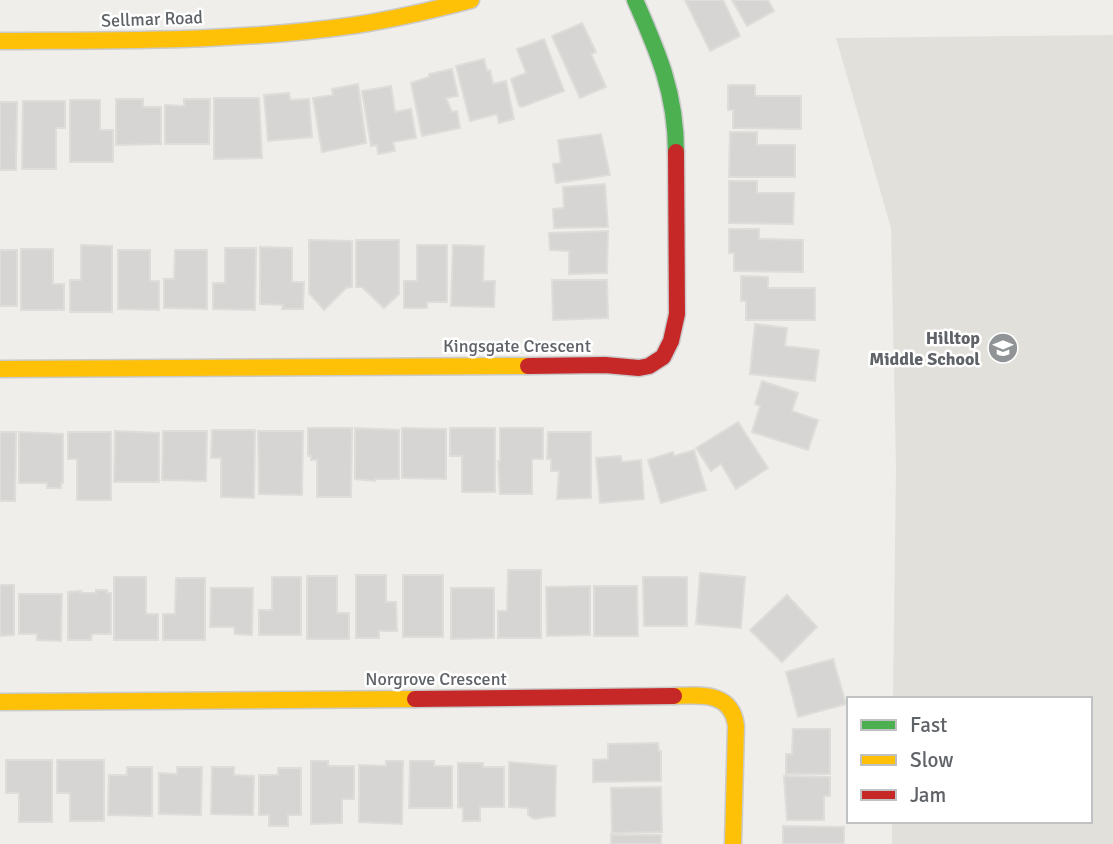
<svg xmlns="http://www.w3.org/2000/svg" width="1113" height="844" font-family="Signika,sans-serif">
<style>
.education{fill:#e2e0da}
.building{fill:#d6d5d3;stroke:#deddd9;stroke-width:2}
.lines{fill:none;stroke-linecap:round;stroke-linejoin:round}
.fast-casing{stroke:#cacacb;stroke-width:19}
.slow-casing{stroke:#cacacb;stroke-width:19}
.jam-casing{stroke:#cacacb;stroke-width:19}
.fast{stroke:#4caf50;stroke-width:16}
.slow{stroke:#ffc107;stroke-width:16}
.jam{stroke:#c62828;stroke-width:16}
.labels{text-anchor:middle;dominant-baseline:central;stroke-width:5;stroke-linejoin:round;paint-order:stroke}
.street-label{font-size:18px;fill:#5f6368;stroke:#fff}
.poi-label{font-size:18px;font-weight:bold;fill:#5f6368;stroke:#fff;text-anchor:end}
</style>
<rect width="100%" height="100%" fill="#efeeea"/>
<path class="education" d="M1113 35V844H892V821H1090V699H893L896 467 891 228 836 38Z"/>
<g class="building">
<path d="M685 0H723L740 36 710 51Z"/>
<path d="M732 0H768L774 11 747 26Z"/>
<path d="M582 23 596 52 591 54 606 87 580 98 552 36Z"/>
<path d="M544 39 564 91 522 107 519 106 511 79 526 73 517 49Z"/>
<path d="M484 59 487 71 490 70 493 84 506 81 514 119 499 123 497 114 470 121 456 66Z"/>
<path d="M452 69 458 96 446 98 452 112 457 111 460 128 422 136 411 83 429 77V74Z"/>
<path d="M358 84 366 143 322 152 313 98 333 95 332 89Z"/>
<path d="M728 85H755V96H801V129L733 128V110H728Z"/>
<path d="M391 86 395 112 411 109 416 138 393 142 395 151 378 154 377 145 371 146 362 91Z"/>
<path d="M289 93 290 100 309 99 312 137 268 141 264 95Z"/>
<path d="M214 98H259L262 158 214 159Z"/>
<path d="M116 99H143V107H161V144L116 145Z"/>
<path d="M184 99H210L209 144H165V105L184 106Z"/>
<path d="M70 100H100V130H113V162H70Z"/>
<path d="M23 101H65V128H56V169H22Z"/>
<path d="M0 102H17L16 170H0Z"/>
<path d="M730 132H757V145H795V177H729Z"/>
<path d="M601 134 610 175 556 183 553 164 561 163 558 140Z"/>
<path d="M729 181H757V193H794L793 224 729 223Z"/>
<path d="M605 184 608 227 554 228 553 209 564 208 563 187Z"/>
<path d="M729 229H759V239L803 240V272L734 271V253H729Z"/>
<path d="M608 231 607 273 569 274V251L550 250 549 233Z"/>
<path d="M309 240 352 241V287L346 288 324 310 309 293Z"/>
<path d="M356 240H399V294L384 308 362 287H356Z"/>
<path d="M81 245 112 246V312H70V280H81Z"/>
<path d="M417 245H447V302H427V308H404V281H417Z"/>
<path d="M453 245 484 246 483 281H495L494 307 451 306Z"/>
<path d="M260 247 292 248V282H304L303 309H282L283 305 260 304Z"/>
<path d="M225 248H256L255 310 213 309V283H225Z"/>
<path d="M21 249H53V284H64V310H21Z"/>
<rect x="0" y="250" width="17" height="56"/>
<path d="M118 250H150V281H159V310L118 309Z"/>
<path d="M175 250H207V309L164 308V279H174Z"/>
<path d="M741 276 768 277V288H815V320H746V301H741Z"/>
<path d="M552 280H607L608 318 553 320Z"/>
<path d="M755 324 787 328 785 346 819 350 815 381 750 374Z"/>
<path d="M762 381 798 393 792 411 818 420 808 450 752 432 760 406 755 404Z"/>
<path d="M738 422 768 468 736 489 721 464 711 471 696 448Z"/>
<path d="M308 428H352L351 497H317V460H311V456H308Z"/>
<path d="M355 428 399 430V479H375V481L355 479Z"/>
<path d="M402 428 446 429V479L402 478Z"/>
<path d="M450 428H495V492H462V456H450Z"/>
<path d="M500 428H543V459H532V494H500L498 461H500Z"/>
<path d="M212 430H255L254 498 221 497V458H211Z"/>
<path d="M115 431 159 433V482H114Z"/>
<path d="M163 431H207L206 481 162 480Z"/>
<path d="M258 431H303L302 495 259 494Z"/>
<path d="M0 432H16L15 501H0Z"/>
<path d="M19 432 63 434V483H61V488H47V483H19Z"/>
<path d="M68 432H111V500H77V459H68Z"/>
<path d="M548 432H591V498L557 499 559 471H551V459H547Z"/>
<path d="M694 450 706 490 661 503 648 460 673 452 674 456Z"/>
<path d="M621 456 622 462 641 460 644 499 600 503 596 458Z"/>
<path d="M508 570H541V638H498V611H507Z"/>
<path d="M700 573 745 577 741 628 696 624Z"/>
<path d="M356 575H386V602H396L397 631H379V638H356Z"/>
<rect x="403" y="575" width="40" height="62"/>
<path d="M307 576H337V613H349V639H307Z"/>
<path d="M114 577H146V614H158V640H114Z"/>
<path d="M272 577H301V635H259V610H272Z"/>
<path d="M643 577H687V626H644Z"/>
<path d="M176 578H205V640H163V614H175Z"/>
<path d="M0 585H14V635L0 636Z"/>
<path d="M590 586V635L547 636 546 587Z"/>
<path d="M594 586H637L638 636H594Z"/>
<path d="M211 588H253L252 635 235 634 234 627H210Z"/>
<path d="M451 588H494V638L451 639Z"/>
<path d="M96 590H107V593H111V634H92L91 640H68V592L81 591 80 593H96Z"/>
<path d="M19 594H62L61 641 37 640V634H19Z"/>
<path d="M787 595 817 627 782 662 750 630Z"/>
<path d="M833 659 846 704 798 717 786 672Z"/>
<path d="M793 729H830V774H786V754H792Z"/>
<path d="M658 743 659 751H661V781L593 782V760L608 759V744Z"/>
<path d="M6 760H52V822H19V793H6Z"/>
<path d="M57 760H104V821H70V793H57Z"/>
<path d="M311 761H328V766H354V799H342V823L311 824Z"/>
<path d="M386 761H403L402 824 359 822V765L386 766Z"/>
<path d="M410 761H434V766H452V808H409Z"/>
<path d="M509 762 556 766 555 816 534 819 528 815V808L509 807Z"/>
<path d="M458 763H483V767H504V807H480V821H463V808L458 807Z"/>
<path d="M127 767H152V816L108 815 109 775H127Z"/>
<path d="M177 767H202L201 815 159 814V773L177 774Z"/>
<path d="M212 767H234V775L254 776 253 815 211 814Z"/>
<path d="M278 768H301V815H288V826H269V815H259V775H278Z"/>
<path d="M784 776 830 777V796H824V820H787Z"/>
<path d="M661 787 662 832 612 833 611 788Z"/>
<path d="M783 826 844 827V844H783Z"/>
<rect x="611" y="835" width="50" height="9"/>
</g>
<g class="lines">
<g class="fast-casing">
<path id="fast" d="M635 0C658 52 676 93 676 152"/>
</g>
<g class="slow-casing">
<g id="slow">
<path d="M0 41C119 40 239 42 356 25 395 19 433 10 471 0"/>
<path d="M0 369 528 366"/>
<path d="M674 696C702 695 732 692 736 726L733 844"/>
<path d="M0 702 415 699"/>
</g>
</g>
<g class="jam-casing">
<g id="jam">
<path d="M528 366 605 365 639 368 649 366 663 357 671 341 677 314 676 152"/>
<path d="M415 699 674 696"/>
</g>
</g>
<use href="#fast" class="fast"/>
<use href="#slow" class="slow"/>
<use href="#jam" class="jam"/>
</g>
<defs>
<g id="school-disc" transform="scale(1.575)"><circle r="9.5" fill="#919496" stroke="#fff"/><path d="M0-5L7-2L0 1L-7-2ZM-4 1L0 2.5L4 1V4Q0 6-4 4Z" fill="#fff"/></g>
</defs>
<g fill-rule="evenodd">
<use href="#school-disc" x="1003" y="348"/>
</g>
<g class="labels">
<g class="street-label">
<text transform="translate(152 19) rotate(-2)">Sellmar Road</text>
<text x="517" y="346">Kingsgate Crescent</text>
<text x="436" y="679">Norgrove Crescent</text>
</g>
<g class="poi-label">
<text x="980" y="338">Hilltop<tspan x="980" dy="21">Middle School</tspan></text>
</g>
</g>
<rect x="847" y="697" width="245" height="126" fill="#ffffff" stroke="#bfc1c3" stroke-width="2"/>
<rect x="861" y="720" width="35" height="10" fill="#4caf50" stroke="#bfc1c3" stroke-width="2"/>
<text x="910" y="732" font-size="21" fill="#5f6368">Fast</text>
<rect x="861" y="755" width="35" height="10" fill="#ffc107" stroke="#bfc1c3" stroke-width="2"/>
<text x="910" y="767" font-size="21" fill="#5f6368">Slow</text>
<rect x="861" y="790" width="35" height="10" fill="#c62828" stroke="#bfc1c3" stroke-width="2"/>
<text x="910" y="802" font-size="21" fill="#5f6368">Jam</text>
</svg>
